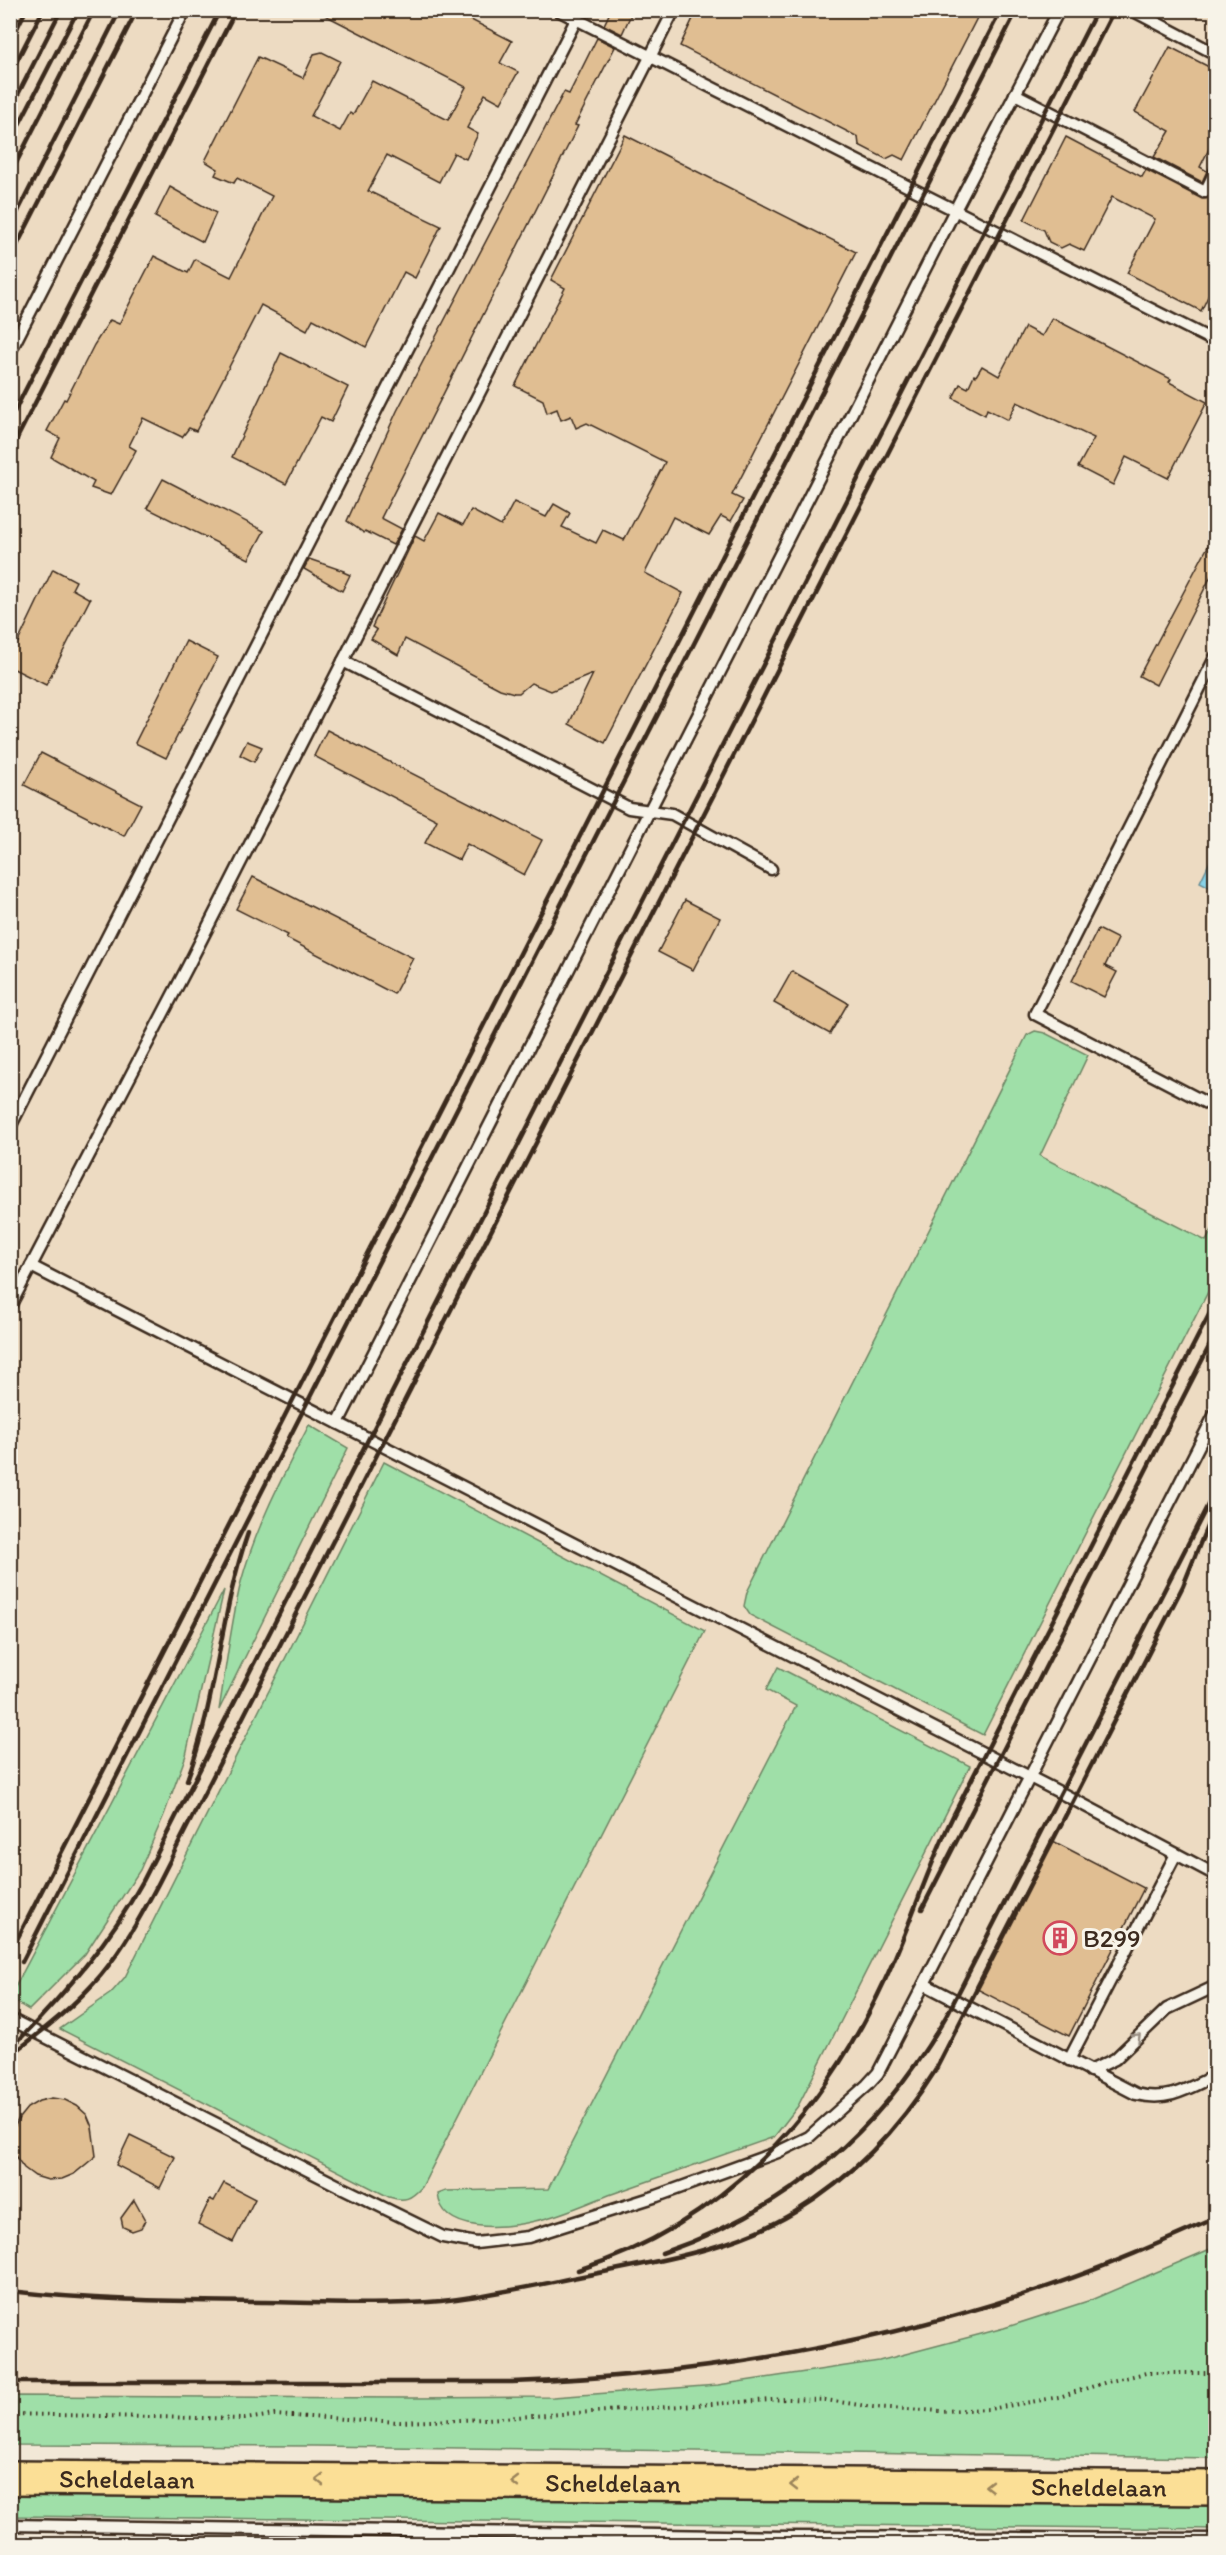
<svg xmlns="http://www.w3.org/2000/svg" width="1226" height="2555" font-family="Itim,sans-serif">
<style>
.built{fill:#eddbc2}
.green{fill:#9fdfa8;stroke:#6d8463;stroke-width:1.5}
.water{fill:#87d2e7;stroke:#698f97;stroke-width:1.5}
.building{fill:#e0be92;stroke:#3b2a1e;stroke-width:1.5}
.lines{fill:none;stroke-linecap:round;stroke-linejoin:round}
.lane-casing{stroke:#3b2a1e;stroke-width:15}
.primary-casing{stroke:#3b2a1e;stroke-width:38}
.path{stroke:#3b2a1e;stroke-width:4;stroke-dasharray:1.5 4.5;stroke-linecap:butt}
.lane{stroke:#f7f3e8;stroke-width:10}
.primary{stroke:#fbdf96;stroke-width:33}
.rail{stroke:#3b2a1e;stroke-width:4.5}
.oneway{stroke:#998e83}
.oneway2{stroke:#9b845a}
.labels{text-anchor:middle;dominant-baseline:central;stroke-width:6;stroke-linejoin:round;paint-order:stroke}
.poi-label{font-size:26px;fill:#3b2a1e;stroke:#f7f3e8;text-anchor:start}
.street-label{font-size:26px;fill:#3b2a1e;stroke:#f7f3e8}
</style>
<rect width="100%" height="100%" fill="#f2e8d7"/>
<filter id="ink" filterUnits="userSpaceOnUse"><feTurbulence type="fractalNoise" baseFrequency=".0167" numOctaves="2"/><feDisplacementMap in="SourceGraphic" scale="12" xChannelSelector="R" yChannelSelector="G"/><feConvolveMatrix kernelMatrix="1 2 1 2 8 2 1 2 1" color-interpolation-filters="sRGB"/></filter>
<g filter="url(#ink)">
<path class="built" d="M11 11H1215V2247L1091 2300 1004 2328 879 2361 718 2385 553 2397 412 2398 11 2396Z"/>
<g class="green">
<path d="M1035 1031 1045 1033 1088 1055 1040 1156 1206 1241 1215 1224V1278L983 1735 750 1615 744 1606 747 1592 1027 1035Z"/>
<path d="M309 1425 348 1448 219 1710C226 1667 231 1623 241 1582 256 1526 283 1476 309 1425Z"/>
<path d="M384 1462 705 1631 422 2187C411 2199 405 2202 389 2197L60 2029 111 1993 125 1977Z"/>
<path d="M224 1590 186 1755 164 1815 140 1870 85 1954 29 2010 11 1999V1995Z"/>
<path d="M778 1667 970 1766 798 2106 774 2137C719 2156 664 2176 609 2195 585 2204 560 2216 535 2221 505 2228 442 2235 438 2194L446 2191 548 2189 796 1706 766 1690Z"/>
<path d="M1215 2247V2458L314 2446 11 2445V2396L412 2398 553 2397 718 2385 879 2361 1004 2328 1091 2300Z"/>
<path d="M10 2494 1215 2504 1216 2529 11 2516Z"/>
<path d="M11 2539 582 2544H11Z"/>
</g>
<path class="water" d="M1215 851V890L1200 882Z"/>
<g class="building">
<path d="M315 10H452L512 41 500 63 518 72 501 103 485 94 467 128 478 134 466 159 454 153 439 182 387 155 368 191 441 226 415 278 404 272 366 347 313 319 307 330 261 305 196 431 189 428 182 437 143 418 129 446 136 450 111 495 91 488 94 482 51 457 60 438 47 431 64 399 66 400 94 345 110 320 119 324 154 256 188 273 195 259 231 277 272 196 237 178 234 183 215 175 218 169 205 161 258 57 303 78 314 54 322 52 340 61 311 116 340 131 350 113 353 115 372 81 448 120 466 87Z"/>
<path d="M611 10H633L622 34 604 25Z"/>
<path d="M697 10H981L904 160 894 155 886 159 859 145 858 137 680 46Z"/>
<path d="M597 38 615 47 575 125 578 126 381 518 402 529 393 545 365 531 364 533 347 521 397 411 564 92 569 94Z"/>
<path d="M1170 47 1215 70V137L1200 167 1207 171 1202 182 1154 157 1170 131 1135 112Z"/>
<path d="M625 135 856 252 732 495 743 500 731 521 721 516 709 535 673 517 645 573 683 593 605 743 569 724 593 674 551 691 531 683 519 693H514L500 689 405 639 398 655 371 639 377 630 372 627 415 536 424 541 439 513 463 525 471 510 501 526 514 502 546 517 554 504 570 513 562 527 596 543 603 530 624 540 665 462 587 423 576 428 571 416 561 420 557 409 547 413 543 400 515 386 565 288 551 280Z"/>
<path d="M1066 137 1142 177 1146 170 1202 199 1210 198 1215 188V282L1201 311 1127 273 1155 219 1112 197 1084 251 1069 244 1061 248 1049 242 1044 230 1024 220Z"/>
<path d="M170 187 216 213 203 242 155 217Z"/>
<path d="M1052 318 1171 379 1169 382 1207 402 1168 478 1126 457 1113 485 1078 467 1094 438 1017 402 1008 420 987 409 985 415 953 398 960 384 968 388 974 375 976 376 982 366 999 376 1025 327 1042 336Z"/>
<path d="M281 353 348 387 331 422 321 417 286 484 232 457Z"/>
<path d="M163 479 264 531 249 559 147 508Z"/>
<path d="M1215 533V568L1156 685 1139 676Z"/>
<path d="M309 559 344 571 343 572 350 575 342 591 304 569Z"/>
<path d="M53 569 76 581 72 589 90 599 46 685 10 667V641L17 644Z"/>
<path d="M186 641 218 657 166 758 135 743Z"/>
<path d="M327 730 542 840 524 875 467 844 459 860 425 843 437 820 314 756Z"/>
<path d="M247 741 262 747 254 762 240 755Z"/>
<path d="M41 753 141 804 124 836 24 785Z"/>
<path d="M253 877 413 958 394 994 286 938 288 935 236 909Z"/>
<path d="M685 900 720 918 693 970 658 952Z"/>
<path d="M1098 929 1118 939 1105 966 1117 972 1104 997 1072 981Z"/>
<path d="M792 971 848 1003 830 1034 774 1003Z"/>
<path d="M1051 1840 1144 1888 1069 2036 975 1988Z"/>
<path d="M52 2098 65 2100 77 2106 87 2115 92 2127 96 2156 74 2174 62 2179 48 2180 35 2176 24 2168 16 2157 13 2144V2130L19 2118 27 2108 39 2101Z"/>
<path d="M130 2135 175 2157 160 2188 116 2165Z"/>
<path d="M224 2183 255 2199 233 2242 198 2224 210 2199 214 2201Z"/>
<path d="M134 2200 145 2220 141 2228 132 2231 123 2227 121 2218Z"/>
</g>
<g class="lines">
<g class="lane-casing">
<g id="lane">
<path d="M558 10 1216 342"/>
<path d="M1132 10 1216 54"/>
<path d="M1015 94 1205 192 1216 170"/>
<path d="M10 352 185 10"/>
<path d="M1216 656 1035 1014 1216 1108"/>
<path d="M343 661 629 808 672 814 771 869"/>
<path d="M10 1127 581 10"/>
<path d="M31 1266 189 964 674 10"/>
<path d="M10 1306 31 1266 1061 1793 1216 1875"/>
<path d="M338 1423 955 210 1059 10"/>
<path d="M924 1984 1216 1412"/>
<path d="M10 2019 339 2186 443 2237 476 2243 528 2237 657 2196 778 2152 809 2137 867 2085 878 2073 924 1984 1136 2094C1169 2102 1187 2089 1216 2075"/>
<path d="M1069 2060 1176 1854"/>
<path d="M1090 2071 1115 2059 1167 2009 1216 1986"/>
<path d="M10 2525 790 2537 1216 2539"/>
</g>
</g>
<g class="primary-casing">
<g id="primary">
<path id="s1" d="M10 2478 1216 2488"/>
</g>
</g>
<path class="path" d="M10 2414 245 2419 274 2415 400 2422 487 2419 786 2399 826 2400 873 2407 941 2411 990 2409 1059 2397 1107 2382 1146 2373H1216"/>
<use href="#lane" class="lane"/>
<use href="#primary" class="primary"/>
<g class="rail">
<path d="M10 42 26 10"/>
<path d="M10 74 43 10"/>
<path d="M10 110 61 10"/>
<path d="M10 142 78 10"/>
<path d="M10 175 94 10"/>
<path d="M10 227 120 10"/>
<path d="M10 259 137 10"/>
<path d="M10 420 220 10"/>
<path d="M10 452 236 10"/>
<path d="M317 1352 1001 10"/>
<path d="M187 1780C217 1700 220 1613 248 1533"/>
<path d="M922 1909 1216 1333"/>
<path d="M10 1953 321 1345"/>
<path d="M22 1962 1017 10"/>
<path d="M18 2041C66 1992 110 1941 143 1881L1097 10"/>
<path d="M10 2056C42 2031 75 2006 101 1975 124 1947 141 1916 158 1884L1114 10"/>
<path d="M662 2253C790 2209 881 2131 948 2013L1216 1489"/>
<path d="M578 2270C722 2225 823 2114 885 1980 910 1926 927 1869 953 1816L1216 1301"/>
<path d="M10 2291C95 2301 181 2301 266 2302 324 2303 383 2306 441 2301 496 2295 550 2282 604 2272 670 2259 737 2247 795 2212 853 2177 899 2129 935 2071L1183 1586 1216 1504"/>
<path d="M10 2382H512C697 2376 877 2346 1052 2285 1108 2266 1162 2242 1216 2218"/>
</g>
</g>
<defs><path id="oneway-chevron" d="M-2-3.5L2.5 0L-2 3.5" fill="none" stroke-width="1.6" stroke-linecap="round" stroke-linejoin="round" transform="scale(1.5)"/></defs>
<use class="oneway" href="#oneway-chevron" transform="translate(1137 2037) rotate(-44)"/>
<g class="oneway2">
<use href="#oneway-chevron" transform="translate(320 2480) rotate(-180)"/>
<use href="#oneway-chevron" transform="translate(515 2482) rotate(-180)"/>
<use href="#oneway-chevron" transform="translate(794 2485) rotate(-180)"/>
<use href="#oneway-chevron" transform="translate(989 2486) rotate(-180)"/>
</g>
</g>
<defs>
<g id="building-ring" transform="scale(1.725)"><circle r="9.5" fill="#f7f3e8" stroke="#d1495b" stroke-width="1.5"/><path d="M-4-6H4V6H1V3H-1V6H-4ZM-2.5-4.3h1.7v1.8h-1.7ZM.8-4.3h1.7v1.8H.8ZM-2.5-1h1.7V.8h-1.7ZM.8-1h1.7V.8H.8Z" fill="#d1495b"/></g>
</defs>
<g fill-rule="evenodd">
<use href="#building-ring" x="1060" y="1938"/>
</g>
<g class="labels">
<g class="poi-label">
<text x="1083" y="1938">B299</text>
</g>
<g class="street-label">
<text stroke="none"><textPath href="#s1" startOffset="117">Scheldelaan</textPath></text>
<text stroke="none"><textPath href="#s1" startOffset="603">Scheldelaan</textPath></text>
<text stroke="none"><textPath href="#s1" startOffset="1089">Scheldelaan</textPath></text>
</g>
</g>
<rect width="1226" height="2555" fill="none" stroke="#f7f3e8" stroke-width="36"/>
<rect x="18" y="18" width="1190" height="2519" fill="none" stroke="#3b2a1e" stroke-width="2" filter="url(#ink)"/>
</svg>
